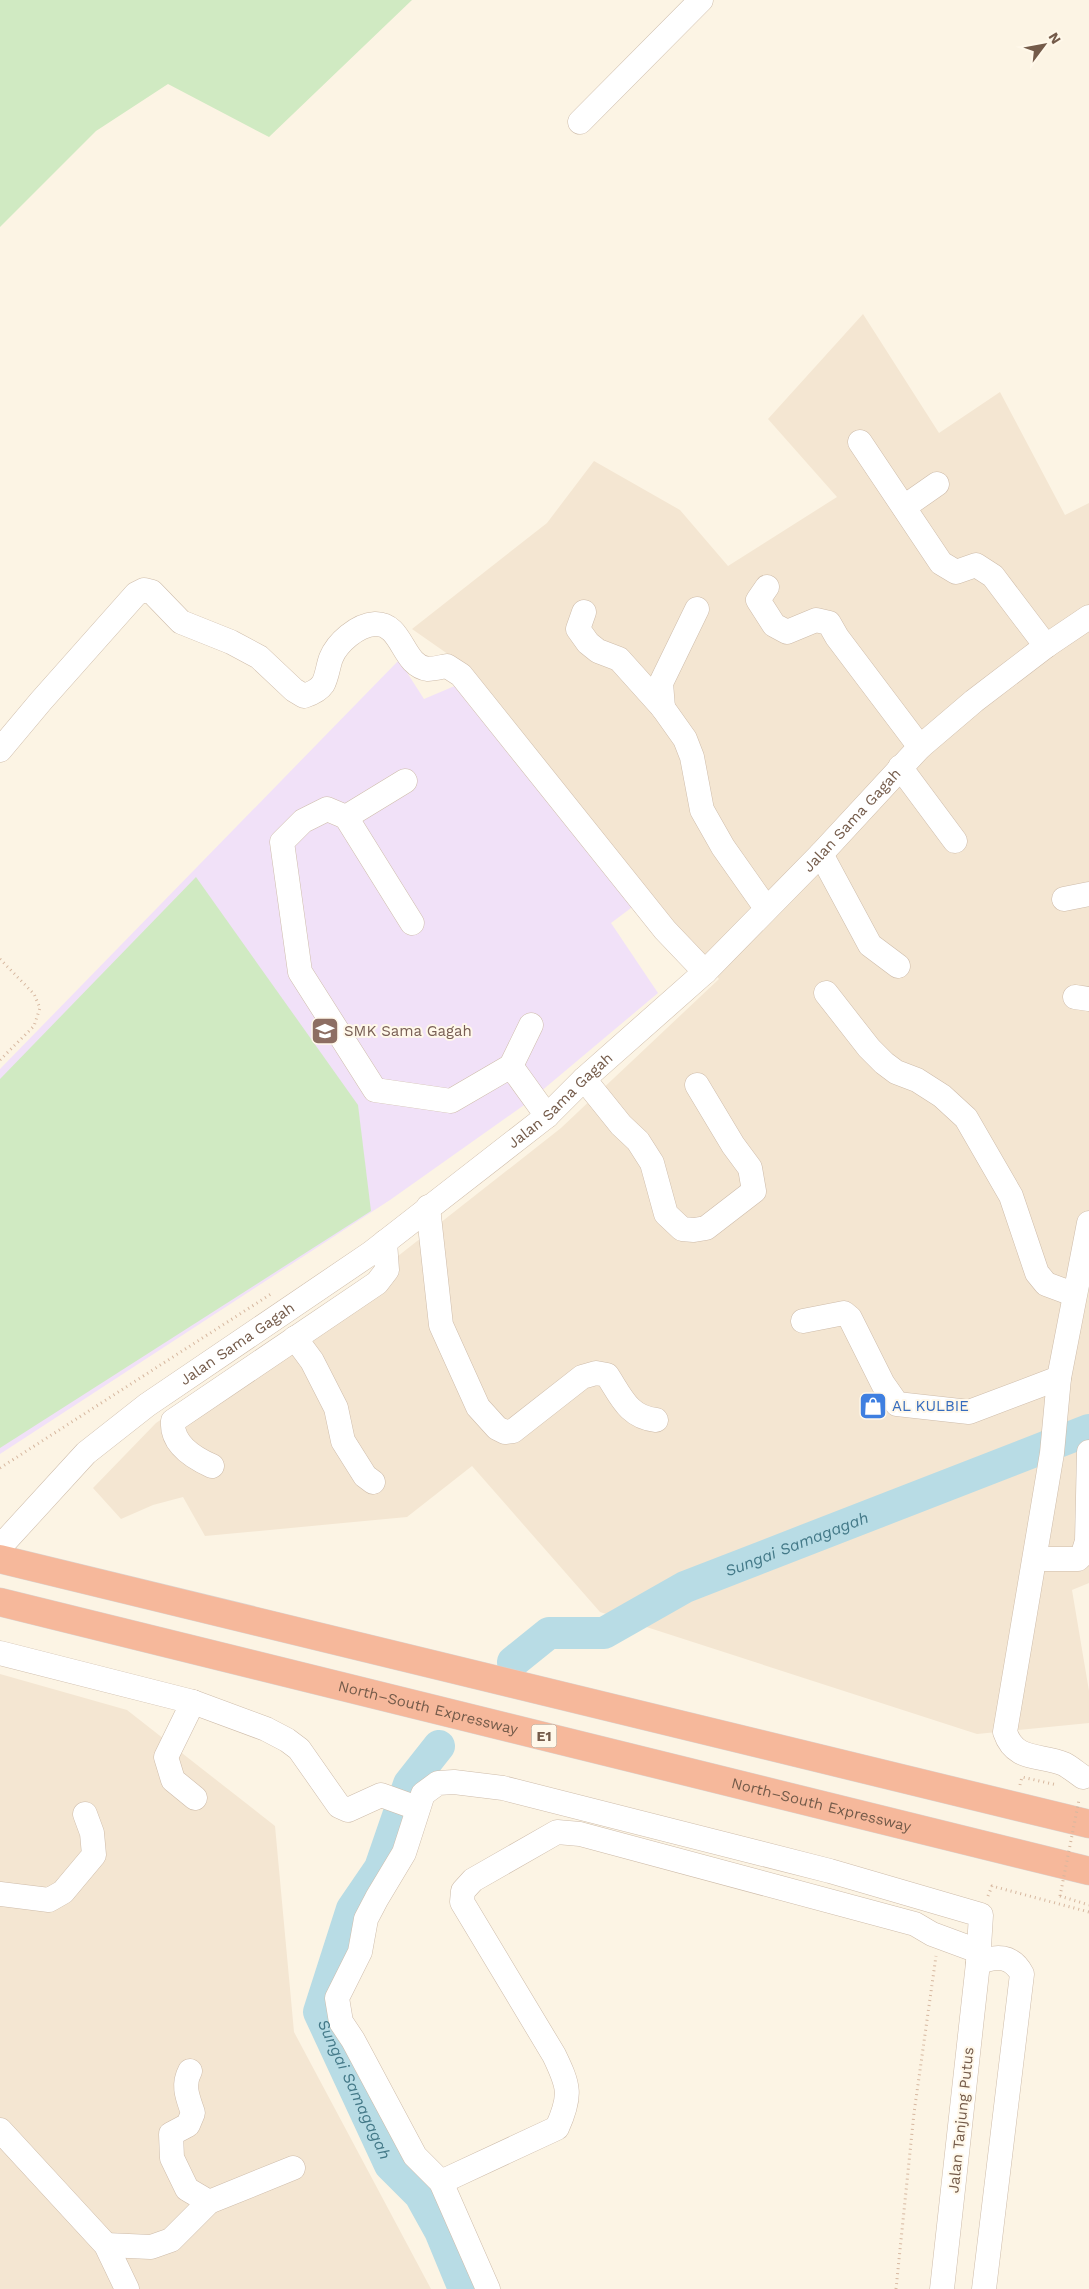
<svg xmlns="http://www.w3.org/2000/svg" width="1089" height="2289" font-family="'Work Sans',sans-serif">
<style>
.residential{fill:#f4e6d2}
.education{fill:#f1e1f8}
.green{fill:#d0eac2}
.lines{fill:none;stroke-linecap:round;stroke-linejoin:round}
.river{stroke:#b8dce5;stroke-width:32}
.minor-casing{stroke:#cebcaa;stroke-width:25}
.highway-casing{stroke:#dbd4d0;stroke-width:29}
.path{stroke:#d6b79f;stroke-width:3;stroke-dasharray:1 4;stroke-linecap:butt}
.minor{stroke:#fff;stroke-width:24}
.highway{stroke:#f6b89b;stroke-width:28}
.path-bridge{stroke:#d6b79f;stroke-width:3;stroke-dasharray:1 4;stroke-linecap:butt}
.labels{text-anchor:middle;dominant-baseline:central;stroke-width:4;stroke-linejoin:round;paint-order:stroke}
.shield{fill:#fff8ea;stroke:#9e8a7a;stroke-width:1}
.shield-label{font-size:14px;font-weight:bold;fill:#745b4a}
.street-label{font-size:15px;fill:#745b4a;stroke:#fff8ea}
.education-label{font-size:15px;fill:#785e54;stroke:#fff8ea;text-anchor:start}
.shop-label{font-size:15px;fill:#366cbe;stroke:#fff8ea;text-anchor:start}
.water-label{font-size:16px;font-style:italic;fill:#437988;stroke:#fff8ea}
</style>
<rect width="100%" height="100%" fill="#fcf4e4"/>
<g class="residential">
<path d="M863 314 939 433 1000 392 1065 515 1089 503V1583L1072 1590 1089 1691V1723L977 1734 600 1612 472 1466 407 1517 205 1536 183 1497 153 1505 121 1519 93 1488 156 1423 365 1282 561 1128 719 979 475 673 412 629 547 523 594 461 680 510 728 566 837 497 768 419Z"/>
<path d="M0 1674 127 1710 275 1826 294 2032 431 2289H0Z"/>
</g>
<path class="education" d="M399 660 424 699 457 685 635 905 611 923 658 993 527 1103 390 1200 0 1454V1069Z"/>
<g class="green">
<path d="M0 0H412L269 137 168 84 96 131 0 227Z"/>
<path d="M196 877 358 1105 371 1211 0 1448V1079Z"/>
</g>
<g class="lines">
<g class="river">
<path id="s1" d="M513 1662 549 1633H604L685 1587 1089 1430"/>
<path id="s2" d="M439 1746 409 1784 380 1868 352 1909 319 2012 390 2165 420 2195 440 2231 464 2289"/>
</g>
<g class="minor-casing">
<g id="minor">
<path d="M580 122 701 0"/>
<path d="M860 442 941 563 956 572 976 565 993 576 1046 646"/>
<path d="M904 507 937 484"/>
<path d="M767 587 758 600 774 625 787 632 816 620 829 623 837 637 920 747"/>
<path d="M584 612 578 629 588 643 598 651 619 659 663 708 685 739 692 757 702 810 723 847 766 908"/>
<path d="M663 708 661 683 697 609"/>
<path d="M0 750 41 701 136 594 144 590 152 592 181 622 231 642 259 657 294 690 304 696C310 694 319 690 323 684 327 677 328 666 331 658 337 643 357 625 375 624 403 623 402 666 428 669 434 669 441 667 447 666L461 675 665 930 705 972"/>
<path d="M900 767 955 841"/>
<path d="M405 781 346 817 327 809 303 821 282 842 300 972 375 1090 451 1101 511 1066 547 1116"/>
<path d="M346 817 412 923"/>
<path d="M821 854 870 945 898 966"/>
<path d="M1064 899 1089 894"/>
<path d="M826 993 869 1048 884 1063 896 1072 917 1080 942 1096 966 1118 1011 1196 1037 1273 1046 1284 1073 1294"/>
<path d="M1075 997 1089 999"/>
<path d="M511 1066 531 1025"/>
<path d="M584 1079 621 1125 638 1141 652 1163 666 1214 682 1229 694 1230 706 1228 754 1191 750 1168 733 1145 697 1085"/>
<path d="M428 1207 441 1325 478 1407 497 1428 505 1432 513 1431 582 1377 596 1373 607 1375C621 1396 628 1417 656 1420"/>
<path d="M803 1321 844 1313 850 1318 883 1384 897 1404 969 1412 1059 1378"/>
<path d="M295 1338 312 1361 336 1408 343 1441 365 1476 373 1482"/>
<path d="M212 1466C194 1458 171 1444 173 1421L377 1283 387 1270 385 1242"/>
<path id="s3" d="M0 1547 86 1453 147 1405 371 1253 547 1116 584 1079 705 972 821 854 920 747 974 701 1046 646 1089 617"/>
<path d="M1036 1559H1078L1083 1554 1087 1541 1089 1452"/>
<path d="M0 1653 193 1702 266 1729 287 1740 299 1749 339 1806 348 1810 381 1795 417 1808"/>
<path d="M193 1702 166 1757 173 1780 195 1798"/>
<path d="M1083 1777C1077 1773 1070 1767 1064 1764 1040 1754 1015 1762 1005 1732L1052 1453 1059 1378 1089 1223"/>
<path d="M0 1894 49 1900 63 1892 94 1855 92 1833 85 1814"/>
<path d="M978 1963C996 1955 1012 1955 1022 1974L984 2289"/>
<path d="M190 2071C182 2086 188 2098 193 2113L188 2125 171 2134 172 2158 187 2189 209 2202"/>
<path d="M0 2130 106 2245 127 2289"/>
<path d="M441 2182 557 2128C572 2095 569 2086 554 2055L462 1902 463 1891 473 1880 557 1832 580 1834 915 1924 932 1934 978 1951"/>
<path d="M106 2245 151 2247 171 2240 209 2202 293 2168"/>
<path d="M488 2289 441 2182 415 2156 353 2040 341 2022 337 1998 360 1952 366 1919 377 1898 404 1853 423 1794 438 1783 454 1782 503 1788 830 1871 981 1915 978 1963 942 2289"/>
</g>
</g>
<g class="highway-casing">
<g id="highway">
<path d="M0 1559 1089 1824"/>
<path id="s4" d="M0 1602 1089 1871"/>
</g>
</g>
<g class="path">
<path d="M0 959 34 994 40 1008 34 1026 0 1060"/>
<path d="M0 1468 271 1294"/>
<path d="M1020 1785 1022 1777 1057 1785"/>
<path d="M988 1896 992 1886 1089 1912"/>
<path d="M1060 1896 1089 1905"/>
<path d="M896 2289 914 2113 936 1956"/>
</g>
<use href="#minor" class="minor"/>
<use href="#highway" class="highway"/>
<path class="path-bridge" d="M1060 1896 1079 1800"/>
</g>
<defs>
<g id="school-square" transform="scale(1.4375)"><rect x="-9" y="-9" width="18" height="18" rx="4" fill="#8d6e63" stroke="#fff8ea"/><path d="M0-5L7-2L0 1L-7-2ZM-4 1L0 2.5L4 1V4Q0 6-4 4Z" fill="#fff"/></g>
<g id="shop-square" transform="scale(1.4375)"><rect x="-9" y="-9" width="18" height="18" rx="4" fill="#3f7fe0" stroke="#fff8ea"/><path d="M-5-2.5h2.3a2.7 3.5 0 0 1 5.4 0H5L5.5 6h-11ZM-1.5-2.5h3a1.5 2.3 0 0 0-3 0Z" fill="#fff"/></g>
</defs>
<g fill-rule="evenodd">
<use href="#school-square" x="325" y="1031"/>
<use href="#shop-square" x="873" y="1406"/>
</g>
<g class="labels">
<rect class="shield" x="531.5" y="1724.5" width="25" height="23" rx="4"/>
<g class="shield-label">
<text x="544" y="1736">E1</text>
</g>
<g class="street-label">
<text stroke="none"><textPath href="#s3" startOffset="1124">Jalan Sama Gagah</textPath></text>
<text stroke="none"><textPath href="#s3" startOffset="719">Jalan Sama Gagah</textPath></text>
<text stroke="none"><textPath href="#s3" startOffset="314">Jalan Sama Gagah</textPath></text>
<text stroke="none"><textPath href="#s4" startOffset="441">North–South Expressway</textPath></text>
<text stroke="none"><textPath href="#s4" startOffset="846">North–South Expressway</textPath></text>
<text transform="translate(961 2120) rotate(-84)">Jalan Tanjung Putus</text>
</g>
<g class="education-label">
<text x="344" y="1031">SMK Sama Gagah</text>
</g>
<g class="shop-label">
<text x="892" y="1406">AL KULBIE</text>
</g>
<g class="water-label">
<text stroke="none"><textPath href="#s1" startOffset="314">Sungai Samagagah</textPath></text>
<text stroke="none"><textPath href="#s2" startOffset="380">Sungai Samagagah</textPath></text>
</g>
</g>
<g transform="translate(1044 45) rotate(58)" stroke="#fff8ea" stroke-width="4" paint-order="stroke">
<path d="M0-4L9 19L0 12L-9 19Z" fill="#745b4a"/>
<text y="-8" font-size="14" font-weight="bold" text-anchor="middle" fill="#745b4a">N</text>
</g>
</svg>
